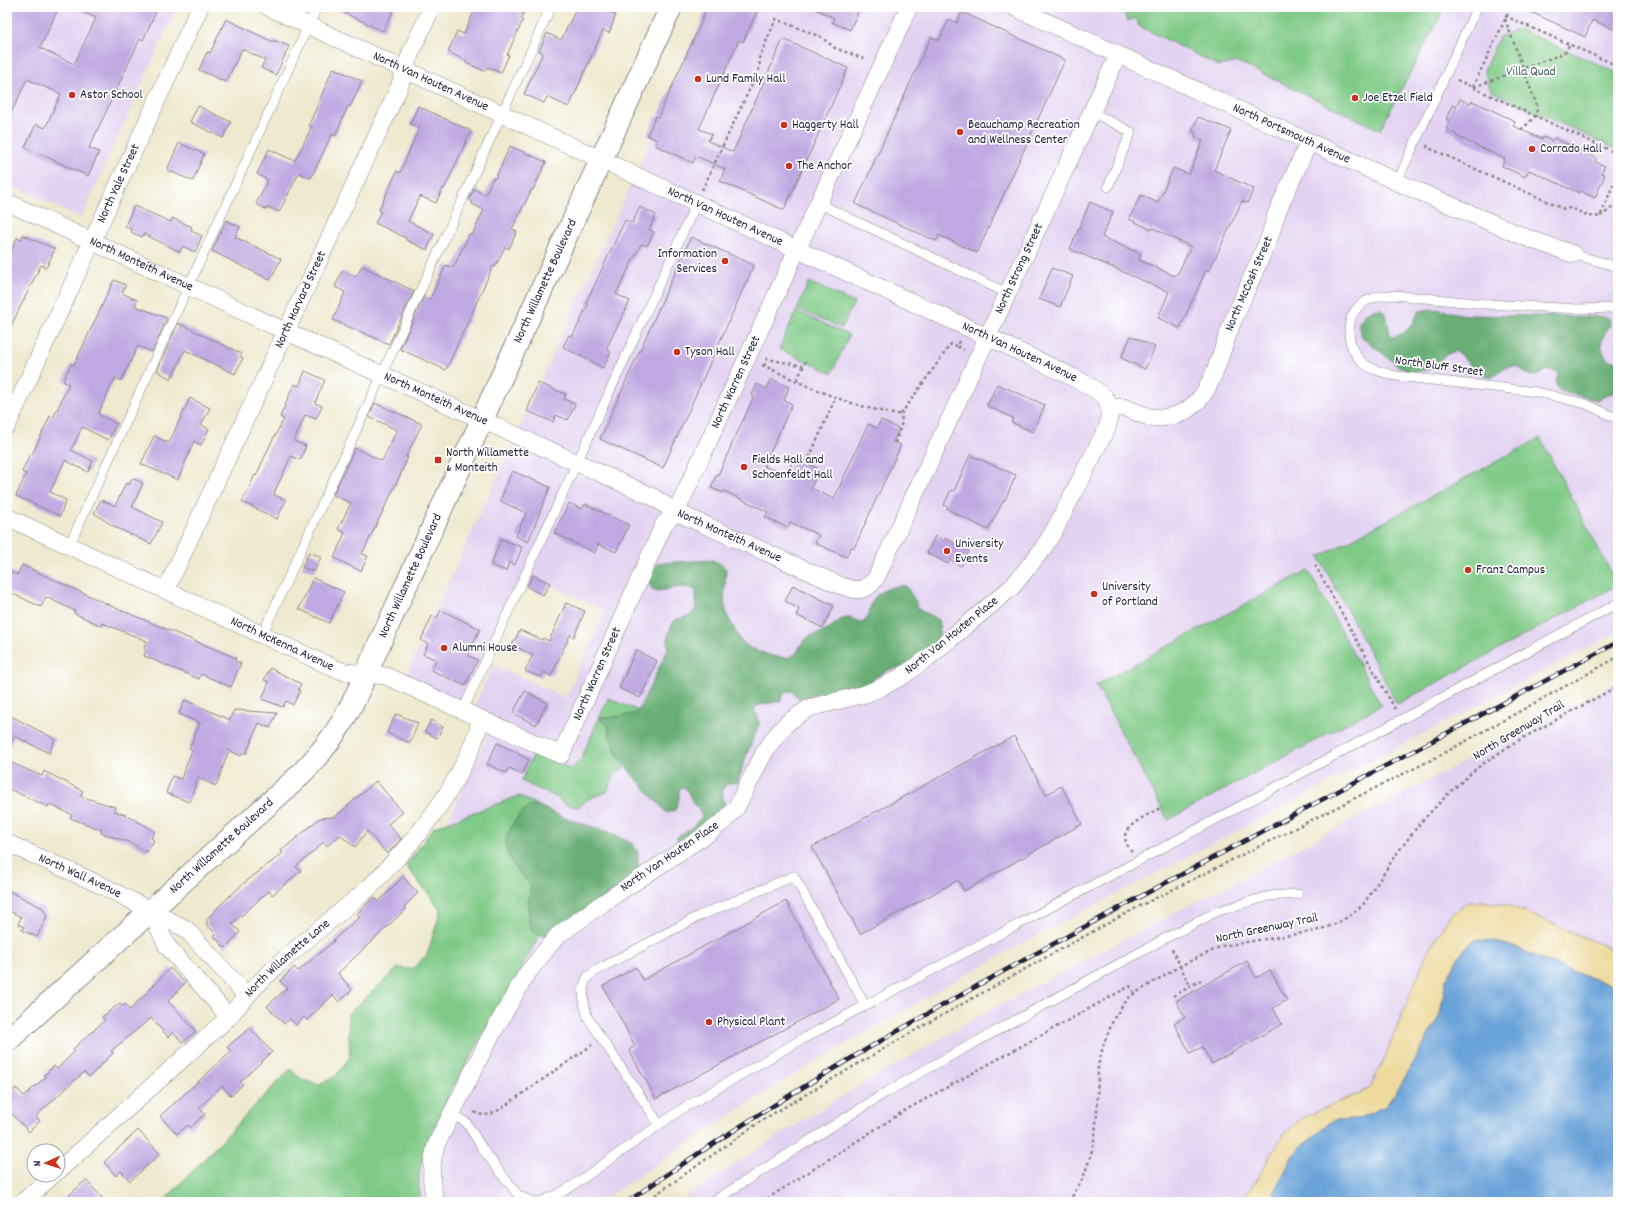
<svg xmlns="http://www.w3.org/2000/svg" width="1625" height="1209" font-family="Dekko,sans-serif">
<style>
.built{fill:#e3d3f2}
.green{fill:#80ca87;stroke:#517661}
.forest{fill:#68ae74;stroke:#456858}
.sand{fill:#eeda9e;stroke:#887e6c}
.water{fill:#6aa3d9;stroke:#46628a}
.building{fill:#c0a8e2}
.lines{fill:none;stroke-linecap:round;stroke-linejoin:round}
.service-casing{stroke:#888685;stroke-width:10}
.minor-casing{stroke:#888685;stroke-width:18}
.secondary-casing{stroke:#888685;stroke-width:24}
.path{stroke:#888685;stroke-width:2.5;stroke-dasharray:3 3;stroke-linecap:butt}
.service{stroke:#fff;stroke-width:9}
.minor{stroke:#fff;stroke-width:17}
.secondary{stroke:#fff;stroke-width:22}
.rail-casing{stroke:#22223b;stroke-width:4.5}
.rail{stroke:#fff;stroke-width:3;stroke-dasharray:9;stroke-linecap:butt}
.poi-dot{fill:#c8321e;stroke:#fff;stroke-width:1.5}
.labels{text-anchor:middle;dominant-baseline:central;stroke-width:3.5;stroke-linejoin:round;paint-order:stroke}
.park-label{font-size:13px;fill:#435d56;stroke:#fff}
.poi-label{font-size:13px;fill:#22223b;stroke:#fff;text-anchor:start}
.street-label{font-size:13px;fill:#22223b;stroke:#fff}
</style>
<rect width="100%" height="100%" fill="#fff"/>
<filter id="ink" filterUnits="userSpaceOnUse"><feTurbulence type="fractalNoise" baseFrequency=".025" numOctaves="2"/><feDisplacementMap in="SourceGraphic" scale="8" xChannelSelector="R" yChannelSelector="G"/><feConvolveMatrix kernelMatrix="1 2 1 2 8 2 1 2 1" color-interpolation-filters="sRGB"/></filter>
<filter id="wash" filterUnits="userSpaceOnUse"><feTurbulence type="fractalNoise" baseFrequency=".012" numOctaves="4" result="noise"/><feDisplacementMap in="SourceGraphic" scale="16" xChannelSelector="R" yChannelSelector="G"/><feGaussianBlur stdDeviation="0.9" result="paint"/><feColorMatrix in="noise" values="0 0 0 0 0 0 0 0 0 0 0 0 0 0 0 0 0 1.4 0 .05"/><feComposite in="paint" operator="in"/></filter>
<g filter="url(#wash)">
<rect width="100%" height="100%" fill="#eee9cf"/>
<g class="built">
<path d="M7 7H177L81 218 7 183Z"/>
<path d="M712 7H1618V632L1036 936 963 976 833 1051 769 1090 706 1131 600 1202H422L419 1174 424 1150 428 1138 449 1097 513 985 404 866 443 831 494 719 473 709 493 665 566 698 606 611 525 573 465 705 405 678Z"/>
<path d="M1618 681V987L1461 936 1431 1021 1265 1202H678L772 1140 838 1099 971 1021 1049 979Z"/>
</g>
<g class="green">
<path d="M1122 7H1445L1380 130 1238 62 1219 66 1139 26 1136 18 1127 21Z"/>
<path d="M1519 29 1618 73V150L1491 91 1484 70 1499 37Z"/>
<path d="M809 282 854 303 842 328 797 309Z"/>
<path d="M796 311 849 335 832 373 779 349Z"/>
<path d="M1540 438 1618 585 1397 704 1319 557Z"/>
<path d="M1308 570 1381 705 1168 820 1096 685Z"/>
<path d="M608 698 646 714 625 766 614 776 607 792 588 799 579 807C571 806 563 806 558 798L521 781 534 753 571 769 581 759Z"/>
<path d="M519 796 537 805 529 806 514 867 531 885 528 904 532 930 540 935 447 1098 449 1097C433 1130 411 1164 422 1202H163L290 1069 303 1080 319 1085 336 1076 350 1057 348 1014 398 968 412 969 427 955 441 910 406 866 434 827Z"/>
</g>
<g class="forest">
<path d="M1380 309 1383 310 1388 323 1390 335 1394 337C1407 333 1414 324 1418 312 1434 305 1450 313 1466 315L1604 317 1609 318 1610 325C1601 340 1597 343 1608 360L1618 361V394C1609 390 1605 398 1597 400L1563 392 1558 389 1556 383 1558 372C1545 366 1545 374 1534 376 1525 377 1521 365 1513 366 1505 367 1497 374 1491 378L1481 375 1456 351 1445 355 1436 365 1429 370 1412 372 1401 368 1362 337 1359 328V322L1366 313 1372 310Z"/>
<path d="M712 560 721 564 726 569 724 602 727 615 740 640 750 648 772 656 787 658 796 654 803 642 808 637 828 630 834 624 844 618 850 617 856 621 864 622C871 615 869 608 873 600 877 591 897 584 906 586L916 602 917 608C924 613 931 615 938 620L940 632 937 641 929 651 900 668 890 669 876 677 866 685 840 691 812 695 804 698H799L791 691H788L785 692 780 701 756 706 754 710 758 716 759 724 745 759 738 782C734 783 731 782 728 784 717 790 727 803 724 811L680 844 677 841V837L691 828 702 817 700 811 694 805 686 788 682 787 679 790V799L675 810 667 813 630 772 618 756 609 734 608 725 598 718 615 717 637 713 668 649V636L671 627 675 620 691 615 696 608V590C681 583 669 591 654 591 644 579 649 573 658 563Z"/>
<path d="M537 805 562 817 608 832 633 844 638 852V875L549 935C547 935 542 936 540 935 523 930 529 898 531 885 521 875 502 856 506 840 507 834 511 828 514 823 519 812 526 807 537 805Z"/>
</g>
<path class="sand" d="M1481 901 1511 906 1618 952V986L1569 971 1512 946 1492 941 1476 940 1467 945 1460 955 1446 980 1440 1015 1402 1083 1386 1106 1357 1119 1334 1120 1293 1155 1270 1202H1240L1255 1182 1283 1135 1302 1118 1369 1089 1381 1067 1427 953 1451 914 1467 903Z"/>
<path class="water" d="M1476 940C1509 941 1537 958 1568 970 1584 977 1602 981 1618 986V1202H1270L1293 1155 1327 1124 1334 1120 1357 1119 1386 1106 1402 1083 1440 1015 1446 980 1460 955 1467 945Z"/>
<g id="blocks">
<g class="building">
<path d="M7 7H59L40 48 74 64 96 18 72 7H158L143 40 140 39 89 148 99 152 88 176 25 147 36 124 45 128 61 94 27 79 7 122Z"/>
<path d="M332 7H395L383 31Z"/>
<path d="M476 7H526L521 19 523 20 507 55H509L501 73 487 67 485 71 466 63 467 61 448 52 457 31 464 34Z"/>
<path d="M577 7H598L616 15 609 33 603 30 569 107 547 97 544 103 524 94 543 53 539 51 547 33 561 40Z"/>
<path d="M715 7H759L743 42 739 40 699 129 712 134 708 141 733 152 783 39 848 68 784 210 720 181 725 169 696 156 693 163 655 145 657 140 647 135 656 116 658 117 701 23 705 11Z"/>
<path d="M811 7H860L850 30 832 22 834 18Z"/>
<path d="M1520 7H1618V31L1592 20 1585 37Z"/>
<path d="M962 12 1065 60 977 253 939 235 936 241 855 204 931 37 939 40 949 19 957 23Z"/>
<path d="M226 19 273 42 274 40 289 46 276 75 261 68 265 60 242 49 226 82 199 70 207 52 210 53Z"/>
<path d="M333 68 362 81 350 107 348 106 335 136 332 134 311 178 299 173 279 212 268 207 267 210 256 204 268 180 257 174 269 149 295 161 312 126 309 125Z"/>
<path d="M1460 99 1470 104 1472 101 1515 121 1513 126 1542 139 1543 137 1552 141 1554 138 1596 158 1595 162 1605 166 1601 173 1605 175 1595 198 1580 191 1579 193 1529 170 1525 177 1502 166 1505 159 1456 136V134L1446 129 1450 121 1446 119 1452 105 1456 107Z"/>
<path d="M198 106 231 122 223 138 190 122Z"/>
<path d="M418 106 471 131 444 189 443 188 436 203 420 196 408 221 434 234 427 250 406 240V238L375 223 381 211 379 210 397 171 400 173 419 128 410 124Z"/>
<path d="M1198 117 1231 130 1214 170 1254 189 1247 203 1242 201 1209 271 1206 270 1180 328 1158 318 1169 292 1070 249 1090 202 1113 212 1102 237 1141 254 1139 260 1175 276 1177 273H1178L1191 247 1153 228 1152 230 1129 219 1141 195 1158 203 1173 168 1189 174 1203 140 1195 137 1196 133 1192 131Z"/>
<path d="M179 143 204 154 193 181 167 170Z"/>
<path d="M510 146 546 162 533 190 532 189 512 229 517 231 509 249 505 247 495 267 493 266 446 370 400 349 424 296 430 299 446 265 453 268 470 233 472 235 484 210 472 204 473 202 469 200 474 189 485 195 493 178 495 179Z"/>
<path d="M134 206 171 222 172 218 192 227 191 231 202 236 195 252 183 246 180 252 144 234 142 237 131 232 132 230 125 226Z"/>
<path d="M640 207 656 215 649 230 654 232 647 246 641 244 616 294 630 301 606 349 611 352 603 368 563 347 569 335 573 336 588 304 586 303 625 220 632 223Z"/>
<path d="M226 220 240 227 235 237 281 259 270 280 212 251Z"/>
<path d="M23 235 55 249 46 268 41 265 7 334V260L17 238 21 240Z"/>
<path d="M691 237 754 265 663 468 600 439Z"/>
<path d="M362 266 414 291 389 344 333 320 345 292 335 287 342 271 356 277Z"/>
<path d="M1052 268 1073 276 1060 307 1039 299Z"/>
<path d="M114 280 126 285 122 293 137 300 135 306 167 318 152 352 138 346 121 381 115 378 98 414 117 424 108 440 82 427 71 450 93 461 88 472 65 460 50 492 66 500 60 516 16 496 26 474 22 472 30 454 32 455 50 416 53 418 69 384 63 381 71 364 74 365Z"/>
<path d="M178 323 242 354 240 356 243 358 235 374 185 350 171 379 157 371Z"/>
<path d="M1131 336 1155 347 1145 369 1121 358Z"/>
<path d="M305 371 325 380 315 403 322 406 316 419 305 415 294 441 306 446 300 460 291 456 275 491 274 495 286 500 277 519 242 502 255 475 256 476 271 443 284 419 280 417 294 384 299 386Z"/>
<path d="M771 379 789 387 784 400 792 404 764 466 786 476 795 457 819 469 811 488 834 499 868 424 877 428 881 420 899 429 893 442 901 445 854 548 851 547 846 557 815 543 819 535 790 522 788 528 765 517 768 512 724 491 723 493 711 488 717 474 718 475 754 396 752 395 757 384 767 389Z"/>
<path d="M538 383 566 394 564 399 575 404 568 420 556 415 553 422 527 411Z"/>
<path d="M997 384 1045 405 1033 432 1011 422 1013 418 987 406Z"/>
<path d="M190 398 210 408 201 425 209 429 201 445 194 441 178 480 141 464 154 436 169 443Z"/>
<path d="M375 403 422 424 406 457H408L398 480 362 554 368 556 361 571 334 558 345 533 338 529 351 503 333 495 355 448 382 461 397 430 369 417Z"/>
<path d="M970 455 1016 475 1005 500H1004L988 530 947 509 948 507 944 505 951 490 954 491Z"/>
<path d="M512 471 550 487 528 542 516 536 526 513 500 501Z"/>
<path d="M132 478 143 483 132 507 162 522 151 544 113 526 94 513 101 500 115 506 126 483 129 485Z"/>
<path d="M569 503 582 509 585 504 629 525 616 552 598 544 595 553 554 533Z"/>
<path d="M935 536 944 541 945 538 969 551 961 566 950 560 948 564 927 553Z"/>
<path d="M501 539 522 547 515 565 509 562 506 571 491 565Z"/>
<path d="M309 552 321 557 314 572 302 567Z"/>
<path d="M22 565 118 609 236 658 235 661 241 663 231 687 201 674 199 679 144 656 146 650 144 648 147 641 102 623 101 626 74 613 75 611 46 597 41 607 7 591V570L17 575Z"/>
<path d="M533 575 550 583 543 595 527 587Z"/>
<path d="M313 578 344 592 329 623 299 609Z"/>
<path d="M793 585 834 606 823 628 796 615 799 609 785 601Z"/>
<path d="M566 603 585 611 574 637 570 635 551 676 544 672 541 677 525 671 533 655 512 645 520 630 542 640 543 638 549 641Z"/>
<path d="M441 610 480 629 467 655 478 660 465 686 431 670 436 660 423 654 428 644 421 640 432 616 437 618Z"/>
<path d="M636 650 657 661 640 698 619 688Z"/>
<path d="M270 668 301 684 298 690 300 691 293 705 286 701 283 707 262 699 269 682 264 680Z"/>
<path d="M525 691 547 703 536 725 513 713Z"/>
<path d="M185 700 230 720 234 710 277 713 270 728 259 723 246 754 243 752 241 756 229 750 216 786 198 778 189 802 166 793 172 776 181 779 192 750 189 748 200 723 179 714Z"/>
<path d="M7 714 55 739 49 753 14 736 7 751Z"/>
<path d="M396 714 418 723 410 743 387 733Z"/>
<path d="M431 720 443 727 437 738 425 732Z"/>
<path d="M1014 736 1046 795 1061 786 1082 824 964 891 958 880 860 934 812 847Z"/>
<path d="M497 743 518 753V754L529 760 522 774 509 768 506 773 487 764Z"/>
<path d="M7 761 42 776 44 771 83 791 80 796 115 807 114 811 126 815 155 831 151 838 154 840 147 852 129 842 101 833 102 830 70 818 72 815 49 804 48 807 7 788Z"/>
<path d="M376 781 403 812 388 824 401 839 387 854 367 831 355 847 340 835 327 846 324 842 296 867 301 871 272 895 269 891 232 924 240 932 225 948 214 936 216 934 206 924 208 922 206 920 219 906 244 883 283 853 281 851 320 818 335 817Z"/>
<path d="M403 877 418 893 404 907 406 909 338 973 352 990 339 1002 333 995 307 1020 304 1017 296 1025 290 1019 284 1024 267 1006 287 988 280 981 294 967 298 971 334 941 333 940 360 917 357 914 374 897 378 902Z"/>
<path d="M7 890 43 908 47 916 37 937 22 930 24 927 18 924 21 917 7 910Z"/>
<path d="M786 901 839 999 656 1099 629 1050 635 1046 603 986 636 967 643 980Z"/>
<path d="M1247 961 1256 978 1270 970 1287 1000 1273 1008 1282 1024 1212 1064 1202 1047 1190 1053 1174 1023 1185 1017 1176 1001Z"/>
<path d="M170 968 185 983 168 1001 196 1031 183 1043 173 1032 168 1037 151 1018 111 1051 113 1053 89 1077 84 1072 36 1116 40 1121 29 1132 7 1109V1082L14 1091 16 1088 24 1096 46 1077 44 1075 54 1066 57 1069 75 1051 73 1049 105 1020 102 1017 120 1003 122 1006 125 1004 130 1010Z"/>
<path d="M250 1028 272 1052 240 1082 243 1084 231 1096 222 1086 199 1108 205 1114 190 1128 188 1125 177 1134 160 1116 231 1052 227 1047Z"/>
<path d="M138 1130 160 1154 130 1181 121 1171 116 1176 104 1162Z"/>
<path d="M86 1180 106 1202H61Z"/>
</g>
</g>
</g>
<g filter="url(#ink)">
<use href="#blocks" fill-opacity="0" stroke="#888685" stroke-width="1"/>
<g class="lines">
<g class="service-casing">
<g id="service">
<path d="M1092 112 1131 132 1108 187"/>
<path d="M1397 182 1477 7"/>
<path d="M818 203 1009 294"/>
<path d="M1573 254 1618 267"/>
<path d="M1618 308 1578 309 1486 304 1393 295C1383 295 1374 297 1366 301 1343 314 1345 346 1362 362 1370 370 1386 373 1396 376L1537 392 1586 404 1618 419"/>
<path d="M69 546 317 7"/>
<path d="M262 635 551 7"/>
<path d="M463 710 696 204"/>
<path d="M451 1115 466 1122 484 1151 518 1195 531 1201 539 1202 555 1196 569 1188 682 1109 802 1039 1138 861 1618 603"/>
<path d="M659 1124 588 1018C584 1006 580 990 587 978 589 975 594 972 597 970L699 916 794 876 865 1005"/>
<path d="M712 1202 885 1093 932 1066 1166 938 1218 911 1269 896 1298 894"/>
</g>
</g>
<g class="minor-casing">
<g id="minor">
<path id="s1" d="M268 7 1001 343C1020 353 1097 385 1106 399 1111 407 1109 417 1108 426L1055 529 1042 550 1012 587 925 660 901 677 880 688 865 694 809 708 787 723 775 737 764 753 736 808 725 820 707 834 603 903 557 936 526 975 488 1041 436 1145C431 1164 429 1183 436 1202"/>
<path id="s2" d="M1014 7 1397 182 1527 238 1573 254"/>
<path id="s3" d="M7 202 285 331 653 497 676 512 839 585C857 591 866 594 877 576L1118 55"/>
<path id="s4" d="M1110 409 1123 407 1149 417 1161 418 1177 415 1187 410 1198 401 1206 390 1215 371 1232 323 1270 236 1277 212 1309 142"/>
<path id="s5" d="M7 426 200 7"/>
<path id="s6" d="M7 517 336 669 345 672 386 676 561 755 664 524 676 512 909 7"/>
<path id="s7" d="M166 590 398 90 411 52 432 7"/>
<path id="s8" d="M7 843 105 887 186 929 246 995"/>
<path d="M151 911 167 946 229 1017"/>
<path id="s9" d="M58 1171 229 1017C267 968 318 932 364 892 379 879 392 863 406 848 439 810 468 768 481 719"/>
<path d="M23 1202 53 1175"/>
</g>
</g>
<g class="secondary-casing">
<g id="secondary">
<path id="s10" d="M7 1041 297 778C316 759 333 739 346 715 356 698 364 678 372 660L671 7"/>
</g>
</g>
<g class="path">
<path d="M1505 16 1618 66"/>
<path d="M1505 19 1537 106 1536 116 1521 130"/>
<path d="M1457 80 1618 154"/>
<path d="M1473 87 1511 7"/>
<path d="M1474 87 1559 55 1566 51 1569 45"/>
<path d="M1428 145 1427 147 1564 209C1577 205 1585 220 1600 216L1602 212 1618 173"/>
<path d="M702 190 760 67 759 58 776 19 821 37 835 48 867 60"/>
<path d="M1600 216 1608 211 1618 203"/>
<path d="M959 341 957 346 964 350"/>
<path d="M762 365C799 382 837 401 877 410 885 412 893 415 901 414"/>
<path d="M764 366 767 359 804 366"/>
<path d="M797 380 806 361"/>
<path d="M895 443 902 422 901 414 951 344 957 346"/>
<path d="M807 463 836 397"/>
<path d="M1315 565 1395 709"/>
<path d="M1132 852C1129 848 1125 843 1125 837 1124 825 1152 813 1162 807"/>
<path d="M1172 949 1190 986"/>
<path d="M1173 996 1201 980"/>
<path d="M474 1112C484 1117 489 1115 499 1110L592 1045"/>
<path d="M645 1202 764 1119 914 1031 1050 955 1136 908 1437 757 1618 657"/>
<path d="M762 1202 904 1111 1130 986 1134 993"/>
<path d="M1069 1202 1083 1178 1091 1155 1095 1135 1097 1113 1098 1066 1104 1043 1114 1018 1129 997 1180 966 1222 946 1315 931 1333 925 1348 917 1363 905 1395 856 1421 822 1450 792 1477 768 1512 744 1618 686"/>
</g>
<use href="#service" class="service"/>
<use href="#minor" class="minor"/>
<use href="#secondary" class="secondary"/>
<g class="rail-casing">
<path id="rail" d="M627 1202C801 1080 987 979 1173 879 1321 800 1470 721 1618 642"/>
</g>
<use href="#rail" class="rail"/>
</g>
</g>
<g class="poi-dot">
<circle cx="698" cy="79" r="4"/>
<circle cx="72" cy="95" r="4"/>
<circle cx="1355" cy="98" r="4"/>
<circle cx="784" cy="125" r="4"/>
<circle cx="960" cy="132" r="4"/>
<circle cx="1532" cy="149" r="4"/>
<circle cx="789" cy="166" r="4"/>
<circle cx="725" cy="261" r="4"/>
<circle cx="677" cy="352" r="4"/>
<rect x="434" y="456" width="8" height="8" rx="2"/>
<circle cx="744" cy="467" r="4"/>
<circle cx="947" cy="551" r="4"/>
<circle cx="1468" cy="570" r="4"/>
<circle cx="1094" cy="594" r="4"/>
<circle cx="444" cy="648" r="4"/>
<circle cx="709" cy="1022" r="4"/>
</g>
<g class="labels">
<g class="park-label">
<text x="1531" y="72">Villa Quad</text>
</g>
<g class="poi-label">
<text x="706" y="79">Lund Family Hall</text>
<text x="80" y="95">Astor School</text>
<text x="1363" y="98">Joe Etzel Field</text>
<text x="792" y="125">Haggerty Hall</text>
<text x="968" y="125">Beauchamp Recreation<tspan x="968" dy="15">and Wellness Center</tspan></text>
<text x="1540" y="149">Corrado Hall</text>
<text x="797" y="166">The Anchor</text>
<text x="717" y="254" text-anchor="end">Information<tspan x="717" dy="15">Services</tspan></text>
<text x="685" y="352">Tyson Hall</text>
<text x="446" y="453">North Willamette<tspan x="446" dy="15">&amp; Monteith</tspan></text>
<text x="752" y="460">Fields Hall and<tspan x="752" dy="15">Schoenfeldt Hall</tspan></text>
<text x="955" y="544">University<tspan x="955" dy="15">Events</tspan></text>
<text x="1476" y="570">Franz Campus</text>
<text x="1102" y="587">University<tspan x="1102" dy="15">of Portland</tspan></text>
<text x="452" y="648">Alumni House</text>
<text x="717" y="1022">Physical Plant</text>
</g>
<g class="street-label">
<text stroke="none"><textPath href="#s1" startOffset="179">North Van Houten Avenue</textPath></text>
<text stroke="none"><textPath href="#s2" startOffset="305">North Portsmouth Avenue</textPath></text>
<text stroke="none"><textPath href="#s5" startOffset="267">North Yale Street</textPath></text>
<text stroke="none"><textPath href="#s1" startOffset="503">North Van Houten Avenue</textPath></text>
<text stroke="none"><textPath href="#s3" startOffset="148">North Monteith Avenue</textPath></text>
<text stroke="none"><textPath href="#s3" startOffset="1299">North Strong Street</textPath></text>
<text stroke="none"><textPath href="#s10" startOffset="949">North Willamette Boulevard</textPath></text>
<text stroke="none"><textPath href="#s4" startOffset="223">North McCosh Street</textPath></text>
<text stroke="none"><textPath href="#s7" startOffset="320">North Harvard Street</textPath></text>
<text stroke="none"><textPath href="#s1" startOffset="827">North Van Houten Avenue</textPath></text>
<text transform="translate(1439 367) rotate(8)">North Bluff Street</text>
<text stroke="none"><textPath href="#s6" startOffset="1018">North Warren Street</textPath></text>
<text stroke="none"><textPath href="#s3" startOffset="472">North Monteith Avenue</textPath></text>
<text stroke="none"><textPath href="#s3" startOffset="796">North Monteith Avenue</textPath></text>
<text stroke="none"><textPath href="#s10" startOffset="625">North Willamette Boulevard</textPath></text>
<text transform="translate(952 636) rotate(-39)">North Van Houten Place</text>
<text stroke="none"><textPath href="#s6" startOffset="303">North McKenna Avenue</textPath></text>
<text stroke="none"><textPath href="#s6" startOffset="694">North Warren Street</textPath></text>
<text transform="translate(1519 731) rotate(-31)">North Greenway Trail</text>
<text stroke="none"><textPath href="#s10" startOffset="290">North Willamette Boulevard</textPath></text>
<text transform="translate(670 857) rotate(-34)">North Van Houten Place</text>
<text stroke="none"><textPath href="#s8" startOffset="80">North Wall Avenue</textPath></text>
<text transform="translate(1267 929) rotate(-12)">North Greenway Trail</text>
<text stroke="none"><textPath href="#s9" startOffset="313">North Willamette Lane</textPath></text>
</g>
</g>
<rect width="1625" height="1209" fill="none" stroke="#fff" stroke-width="24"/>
<g transform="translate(46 1163) rotate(267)"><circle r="19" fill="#ffffff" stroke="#a7a7b1"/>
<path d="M0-3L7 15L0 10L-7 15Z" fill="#c8321e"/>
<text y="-6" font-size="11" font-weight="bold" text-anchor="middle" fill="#22223b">N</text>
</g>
</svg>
